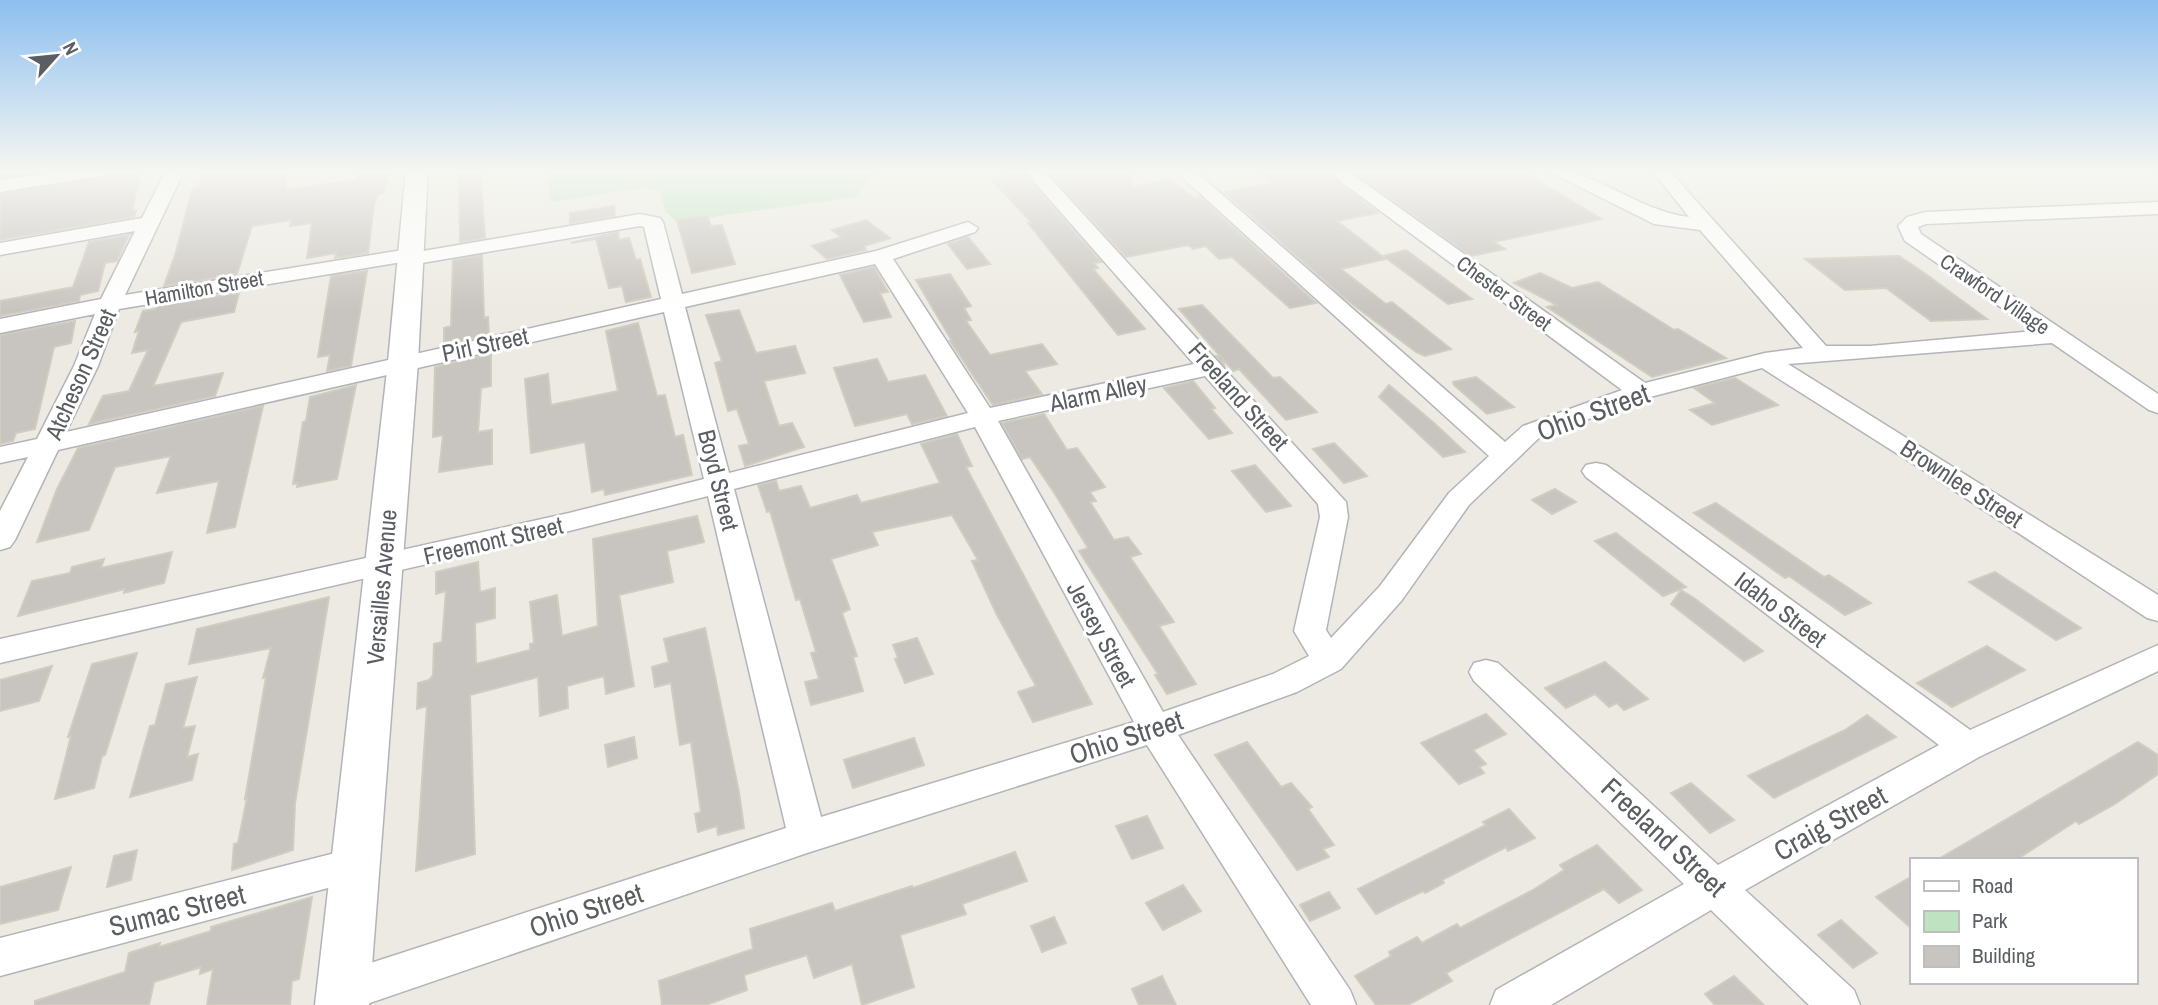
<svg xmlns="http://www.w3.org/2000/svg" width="2158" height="1005" font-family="'Archivo Narrow',sans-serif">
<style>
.green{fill:#bfe3c1}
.building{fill:#c8c4bf;stroke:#d0ccc0;stroke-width:2}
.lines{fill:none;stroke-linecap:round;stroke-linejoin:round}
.minor-casing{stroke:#b2b4b8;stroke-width:3}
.tertiary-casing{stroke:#b2b4b8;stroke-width:3}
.minor{fill:#fff;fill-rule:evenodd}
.tertiary{fill:#fff;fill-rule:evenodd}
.labels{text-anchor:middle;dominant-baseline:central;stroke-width:6;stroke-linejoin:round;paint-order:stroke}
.far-street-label{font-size:21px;fill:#5a5d62;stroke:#fff}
.street-label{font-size:24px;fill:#5a5d62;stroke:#fff}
.near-street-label{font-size:28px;fill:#5a5d62;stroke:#fff}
</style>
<rect width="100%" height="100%" fill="#eceae2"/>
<path class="green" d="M546 169H891L873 174 855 197 677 222 665 211 659 191 644 188 551 202Z"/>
<g class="building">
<path d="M0 169H54L0 177Z"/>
<path d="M202 169H284L286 190 357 180 358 169H390L383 193 378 194 374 205 368 253 335 258 336 253 307 258 312 223 290 226 291 220 252 226 237 274 164 286 176 252 192 190 199 188Z"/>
<path d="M459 169H480L485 238 460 242Z"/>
<path d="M1131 169 1132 187 1170 180 1194 198 1200 197 1316 303 1290 308 1232 257 1219 259 1206 246 1193 249 1188 245 1126 257 1046 170Z"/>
<path d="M1257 169H1322L1378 213 1337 221 1386 259 1341 269 1386 304 1392 302 1451 349 1425 356 1416 352 1343 297 1224 192 1274 183Z"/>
<path d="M1349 169H1518L1602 219 1494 242 1505 249 1471 256Z"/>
<path d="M141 170 132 210H136L134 217 0 240V194Z"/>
<path d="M1024 174 1101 262 1094 263 1098 268 1093 269 1145 329 1118 335 1028 223H1032L991 179Z"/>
<path d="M614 206 615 216 570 223V213Z"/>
<path d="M707 215 711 226 722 225 735 264 692 273 677 220Z"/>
<path d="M866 220 890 238 864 246 866 250 827 259 812 246 841 237 832 230Z"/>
<path d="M618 232 619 240 629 238 636 260 640 259 651 297 626 302 622 286 609 288 596 239 571 243Z"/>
<path d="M129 235 117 261 105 263 98 291 80 295 79 301 0 316V301L73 287 89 242Z"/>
<path d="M968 237 990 264 967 269 948 244Z"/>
<path d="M1406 250 1472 299 1448 304 1383 256Z"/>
<path d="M482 255 484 318 488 317 489 335 444 345V328L451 326 453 260Z"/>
<path d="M1899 256 1923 272 1987 319 1931 321 1886 288 1845 290 1805 259Z"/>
<path d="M874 267 888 292 880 293 891 317 864 322 840 275Z"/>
<path d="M367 271 351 366 327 371 330 355 318 357 331 276Z"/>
<path d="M1540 273 1572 288 1598 282 1674 330 1678 329 1726 358 1652 377 1547 307 1557 305 1514 283Z"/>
<path d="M950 274 971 306 964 308 971 320 966 321 990 355 1042 344 1057 364 1025 371 1042 394 993 405 950 341H952L916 280Z"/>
<path d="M239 293 234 312 181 322 153 386 223 373 215 396 89 424 103 396 129 391 148 350 132 353 139 331 135 332 143 311 155 309 157 305Z"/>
<path d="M1202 305 1273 378 1280 377 1317 412 1286 420 1239 369 1233 371 1223 359 1224 365 1216 356H1220L1179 309Z"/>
<path d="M739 310 756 353 795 346 805 373 764 381 779 426 792 423 804 447 745 466 739 446 749 444 737 409 728 411 715 363 722 361 706 315Z"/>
<path d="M75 321 71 343 54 347 35 429 16 433 13 441 0 444V335Z"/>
<path d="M638 323 657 396 665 395 675 437 683 435 692 475 605 495 604 489 592 492 585 442 531 453 525 379 548 374 551 405 618 391 606 331Z"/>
<path d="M491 354V386L481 388 478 432 492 430V464L439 472 443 435 433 437 435 367Z"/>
<path d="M877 359 888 382 925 375 947 416 912 424 907 414 855 426 834 368Z"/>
<path d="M1476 377 1514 407 1487 414 1454 385 1453 382Z"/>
<path d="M1735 378 1778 405 1712 425 1690 410 1715 403 1694 388Z"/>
<path d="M1193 381 1215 408 1211 409 1232 433 1209 439 1164 388Z"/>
<path d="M356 385 337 479 297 487 298 483 293 484 303 422 306 421 310 397Z"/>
<path d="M1389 385 1434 423 1465 452 1443 457 1379 397Z"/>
<path d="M263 406 235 527 207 533 219 481 157 493 171 456 115 467 89 530 37 542 57 489 78 448Z"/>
<path d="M1044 414 1067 450 1077 448 1105 487 1090 492 1096 501 1090 502 1114 540 1128 537 1141 554 1130 557 1174 622 1159 626 1196 684 1167 694 1155 675 1158 674 1079 551 1088 548 1055 494 1030 457 1022 459 1002 423Z"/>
<path d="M957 434 972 466 966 467 1092 704 1033 722 1018 692 1036 686 997 615 972 561 978 560 952 515 872 532 878 545 831 559 850 609 842 613 857 656 853 657 863 691 811 705 805 682 819 679 811 653 816 652 800 599 796 600 770 511 767 512 758 485 776 481 779 491 801 486 810 508 857 495 861 503 940 483 921 444Z"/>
<path d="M1334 443 1367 476 1344 483 1313 449Z"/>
<path d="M1255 465 1291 506 1266 512 1232 471Z"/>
<path d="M1555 489 1576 502 1552 514 1532 500Z"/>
<path d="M1716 503 1824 577 1829 575 1871 603 1845 615 1789 576 1785 578 1694 513Z"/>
<path d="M697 516 704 542 667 551 673 582 619 595 634 686 606 694 604 676 567 686 568 708 540 716 538 677 470 695 475 854 416 871 427 706 417 709 418 683 429 680 433 675 434 644 442 642 446 591 436 594V572L478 562 480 592 495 588V618L475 623 476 664 530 650V644L534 643 530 602 557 595 562 636 598 626 593 539Z"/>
<path d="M1616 533 1639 551 1686 587 1663 596 1595 541Z"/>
<path d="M172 552 164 583 124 593 125 589 18 616 32 581 70 573 72 567 104 559 101 568Z"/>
<path d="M1995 572 2081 628 2056 640 1969 582Z"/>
<path d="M1681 590 1694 598 1763 651 1744 661 1671 604Z"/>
<path d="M329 597 295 803 293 850 232 870 234 844 238 843 247 798 245 799 266 677 263 678 271 648 189 664 197 629Z"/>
<path d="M705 628 739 792 744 828 718 835 717 826 698 832 695 814 701 812 691 742 680 745 671 683 655 687 652 667 669 662 664 639Z"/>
<path d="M917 638 933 674 905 683 895 659 898 658 893 645Z"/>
<path d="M1987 646 2025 670 1952 707 1917 683Z"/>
<path d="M137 653 105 755 102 756 94 788 55 799 71 736 68 737 92 664Z"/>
<path d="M1605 662 1648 699 1624 710 1617 703 1609 707 1595 694 1566 708 1545 688Z"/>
<path d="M52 666 39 701 0 711V680Z"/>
<path d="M197 677 183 728 195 726 187 757 198 754 192 780 130 797 150 726 155 725 166 684Z"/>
<path d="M1486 714 1506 734 1473 750 1486 764 1479 767 1484 773 1459 784 1421 743Z"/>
<path d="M1867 715 1896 737 1774 798 1748 776 1845 730Z"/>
<path d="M634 737 637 758 608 767 605 745Z"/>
<path d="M914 738 924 765 853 788 844 760Z"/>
<path d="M1247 742 1281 787 1291 783 1312 807 1308 809 1334 845 1323 849 1329 857 1297 870 1215 755Z"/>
<path d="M2138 742 2158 755V774L2115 804 2079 824 2076 821 2016 860H1937Z"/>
<path d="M1691 783 1734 820 1710 833 1671 793Z"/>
<path d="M1509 809 1535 838 1508 851 1506 847 1442 880 1444 883 1425 893 1423 891 1376 914 1358 889 1486 825 1483 822Z"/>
<path d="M1147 816 1163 848 1132 859 1116 826Z"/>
<path d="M1597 845 1642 890 1619 903 1604 889 1446 973 1452 981 1408 1005H1376L1355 976 1391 956 1389 952 1417 937 1422 943 1457 924 1460 928 1533 890 1564 870 1560 865Z"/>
<path d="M137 850 131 880 107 887 114 856Z"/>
<path d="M1015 852 1027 881 962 904 966 914 900 935 914 987 862 1005 852 964 814 978 807 955 744 975 747 990 706 1005H662L659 981 753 949 750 929 832 903 835 911 912 886 913 888Z"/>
<path d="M71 867 58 910 0 924V887Z"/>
<path d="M1911 877V928L1876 897Z"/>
<path d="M1183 885 1201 911 1163 930 1146 903Z"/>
<path d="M1329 892 1340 908 1310 921 1300 905Z"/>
<path d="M312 897 299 979 292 981 290 1005H207L213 969 200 974 201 967 154 982 149 1005H35V1001L125 972 129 953 160 943 159 947 211 931V927Z"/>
<path d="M1054 917 1066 943 1042 952 1031 926Z"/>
<path d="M1841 920 1877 953 1853 968 1818 935Z"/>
<path d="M1162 976 1176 1005H1139L1132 989Z"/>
<path d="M1734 976 1764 1005H1715L1705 994Z"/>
</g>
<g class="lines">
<g class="minor-casing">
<g id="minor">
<path d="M78 169H123L114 174 0 192V180Z"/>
<path d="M167 169H185L125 295 409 249 417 252 640 214 660 218 663 222 682 294 876 251 968 222 978 228 975 232 893 259 990 408 1194 364 1023 169H1042L1346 502 1348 517 1326 630 1331 638 1380 586 1449 493 1489 456 1173 169H1193L1505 442 1523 426 1622 390 1324 169H1345L1645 383 1765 353 1803 348 1700 230 1654 224 1544 169C1596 169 1637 211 1689 217L1656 175 1658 169H1676L1674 175 1690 194 1826 346H1870L2035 331 1905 241 1898 226 1907 217 1926 212 2158 202V214L1926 224 1918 227 1921 234 2158 394V413L2149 410 2052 343 1788 364 2158 595V621L2147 618 1926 472 1762 368 1650 397 1541 436 1469 505 1402 600 1341 669 1297 692 1178 735 1350 990 1356 1005H1311L1147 745 807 853 364 1005H327L322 992 328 978 343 972 786 828 708 496 569 531 0 663V639L569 513 704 479 664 312 58 450 15 540 10 547 0 550V511L28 457 0 463V447L37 439 74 366 95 314 0 333V319L101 299 135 231 0 255V243L142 218ZM640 226 644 227 661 299 66 432 98 366 119 309 402 262 410 265ZM875 264 968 413 729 473 685 307ZM1205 376 1318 504 1320 517 1294 631 1309 656 1273 674 1163 712 998 421ZM975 427 1134 722 821 817 734 489Z"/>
<path d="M1596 463 1606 465 1970 730 2158 645V671L1979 757 1745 890 1854 990 1860 1005H1809L1711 910 1551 1005H1490L1496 990 1684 884 1474 681 1469 672 1474 663 1486 660 1498 663 1718 865 1939 745 1586 477 1582 471 1586 465Z"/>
<path d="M355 848 369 853 374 865 369 877 0 976V938Z"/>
</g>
</g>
<g class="tertiary-casing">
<path id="tertiary" d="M406 169H428L418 362 369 1005H315L388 362Z"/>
</g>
<use href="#minor" class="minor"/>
<use href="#tertiary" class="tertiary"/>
</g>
<linearGradient id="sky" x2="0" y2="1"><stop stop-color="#8dbfef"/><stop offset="0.55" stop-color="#f6f6f2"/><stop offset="1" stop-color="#f6f6f2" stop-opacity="0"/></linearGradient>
<rect width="2158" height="310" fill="url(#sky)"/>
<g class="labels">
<g class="far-street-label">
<text transform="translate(204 288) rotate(-10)">Hamilton Street</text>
<text transform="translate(1504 293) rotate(36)">Chester Street</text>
<text transform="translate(1995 294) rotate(34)">Crawford Village</text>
</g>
<g class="street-label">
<text transform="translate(485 344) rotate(-12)">Pirl Street</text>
<text transform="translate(80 374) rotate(-66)">Atcheson Street</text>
<text transform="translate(1098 393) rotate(-12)">Alarm Alley</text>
<text transform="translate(1239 396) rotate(48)">Freeland Street</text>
<text transform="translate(719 480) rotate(76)">Boyd Street</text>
<text transform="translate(1962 483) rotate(33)">Brownlee Street</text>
<text transform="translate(493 540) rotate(-13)">Freemont Street</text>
<text transform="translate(381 587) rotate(-85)">Versailles Avenue</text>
<text transform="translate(1781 609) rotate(37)">Idaho Street</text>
<text transform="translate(1102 634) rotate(61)">Jersey Street</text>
</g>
<g class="near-street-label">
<text transform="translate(1593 412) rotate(-20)">Ohio Street</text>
<text transform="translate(1126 737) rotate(-18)">Ohio Street</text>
<text transform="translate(1830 823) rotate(-29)">Craig Street</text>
<text transform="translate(1664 837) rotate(43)">Freeland Street</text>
<text transform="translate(177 910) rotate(-14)">Sumac Street</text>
<text transform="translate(586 910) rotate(-18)">Ohio Street</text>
</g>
</g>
<rect x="1910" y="858" width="228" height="126" fill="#ffffff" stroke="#bdbec0" stroke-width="2"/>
<rect x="1924" y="881" width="35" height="10" fill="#ffffff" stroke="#bdbec0" stroke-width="2"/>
<text x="1972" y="893" font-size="21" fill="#5a5d62">Road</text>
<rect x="1924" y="911" width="35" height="21" fill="#bfe3c1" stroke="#bdbec0" stroke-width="2"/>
<text x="1972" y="928" font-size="21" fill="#5a5d62">Park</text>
<rect x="1924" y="946" width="35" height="21" fill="#c8c4bf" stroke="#bdbec0" stroke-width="2"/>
<text x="1972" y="963" font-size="21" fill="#5a5d62">Building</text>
<g transform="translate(56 56) rotate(63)" stroke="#ffffff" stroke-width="5" paint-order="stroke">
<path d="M0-5L12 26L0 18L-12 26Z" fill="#5a5d62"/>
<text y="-10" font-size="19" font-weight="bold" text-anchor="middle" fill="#5a5d62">N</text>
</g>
</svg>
